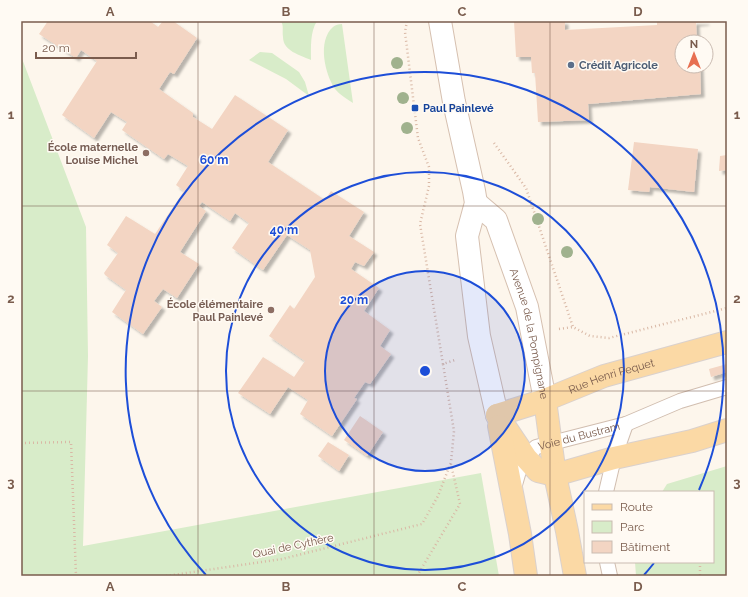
<svg xmlns="http://www.w3.org/2000/svg" width="748" height="597" font-family="Raleway,sans-serif">
<style>
.green{fill:#d8ecc9}
.building{fill:#f3d5c3;filter:url(#shadow)}
.lines{fill:none;stroke-linecap:round;stroke-linejoin:round}
.lane-casing{stroke:#d1beb0;stroke-width:16}
.secondary-casing{stroke:#d6c0b0;stroke-width:24}
.primary-casing{stroke:#dad1cd;stroke-width:24}
.path{stroke:#d9b8a5;stroke-width:2.5;stroke-dasharray:1 3;stroke-linecap:butt}
.lane{stroke:#fff;stroke-width:14}
.secondary{stroke:#fff;stroke-width:22}
.primary{stroke:#fbd9a5;stroke-width:22}
.tree{fill:#a0b28e}
.grid{fill:none;stroke:#7a5c4d;stroke-width:1;stroke-opacity:0.55}
.ring{fill:none;stroke:#1d4ed8;stroke-width:2}
.service-dot{fill:#5c6f8a;stroke:#fffaf3;stroke-width:1.5}
.transit-dot{fill:#1a4fb4;stroke:#fffaf3;stroke-width:1.5}
.education-dot{fill:#8d6e63;stroke:#fffaf3;stroke-width:1.5}
.labels{text-anchor:middle;dominant-baseline:central;stroke-width:3;stroke-linejoin:round;paint-order:stroke}
.service-label{font-size:11px;font-weight:bold;fill:#4e5e75;stroke:#fffaf3;text-anchor:start}
.transit-label{font-size:11px;font-weight:bold;fill:#164399;stroke:#fffaf3;text-anchor:start}
.education-label{font-size:11px;font-weight:bold;fill:#785e54;stroke:#fffaf3;text-anchor:end}
.street-label{font-size:11px;fill:#7a5c4d;stroke:#fffaf3}
.centre{fill:#1d4ed8;stroke:#fffaf3;stroke-width:2}
.ring-label{font-size:12px;text-anchor:middle;font-weight:bold;fill:#1d4ed8;stroke:#fffaf3;stroke-width:3;stroke-linejoin:round;paint-order:stroke}
.neatline{fill:none;stroke:#7a5c4d;stroke-width:1.5}
.grid-label{font-size:13px;text-anchor:middle;font-weight:bold;fill:#7a5c4d}
</style>
<defs>
<filter id="shadow"><feDropShadow dx="3.5" dy="3.5" stdDeviation="1" flood-color="#0004"/></filter>
</defs>
<rect width="100%" height="100%" fill="#fdf6ec"/>
<g class="green">
<path d="M281 21H317C310 32 311 47 311 60 300 55 283 51 283 37 282 31 284 26 281 21Z"/>
<path d="M342 24 353 103C347 99 340 95 335 89 325 74 317 41 333 27 335 25 339 24 342 24Z"/>
<path d="M260 52 272 53 299 72 305 82 309 96 286 79 249 60Z"/>
<path d="M21 56 86 227 88 356 83 546 481 473 499 576H21Z"/>
<path d="M727 466V576H636L635 562H713V492H662L667 484Z"/>
</g>
<g class="building">
<path d="M48 21H150L158 27 163 21H173L197 38 174 74 170 72 159 89 193 113V117L212 129 235 95 288 130 268 162 325 200 331 191 364 212 349 236 374 252 364 266 355 262 351 269 379 288 364 311 390 330 380 346 391 354 370 384 365 382 354 398 357 399 332 436 300 414 308 400 288 387 270 414 238 393 263 357 294 377 305 361 269 336 290 305 294 309 315 277 310 250 287 235 263 270 232 248 249 223 235 213 230 221 202 202 199 206 206 211 180 252 199 264 177 298 163 289 154 301 162 307 143 334 112 312 126 290 105 275 104 273 118 253 107 245 126 216 155 234 184 191 176 185 188 166 168 154 164 159 122 130 127 122 111 112 94 138 62 115 97 61 81 50 76 58 39 34Z"/>
<path d="M514 21H565V30L657 25V21H706V22L696 23 697 42H682V66H700L701 94 588 104 589 120 538 122 535 73H532L531 57H516Z"/>
<path d="M634 142 698 149 694 192 650 187 649 192 628 190Z"/>
<path d="M727 155V170L719 171 720 156Z"/>
<path d="M727 364V372L711 377 709 369Z"/>
<path d="M360 416 383 432 367 456 344 440Z"/>
<path d="M328 442 349 455 339 471 318 456Z"/>
</g>
<g class="lines">
<g class="lane-casing">
<g id="lane">
<path id="s1" d="M514 488 521 464 536 447 626 424 680 401 727 387"/>
<path d="M606 492 614 458 626 424"/>
<path d="M607 562 610 576"/>
</g>
</g>
<g class="secondary-casing">
<g id="secondary">
<path d="M440 21 454 102 474 191 476 203 467 236 479 336 497 415"/>
<path id="s2" d="M476 203 496 220 527 307 545 400"/>
</g>
</g>
<g class="primary-casing">
<g id="primary">
<path d="M545 400 555 475 567 531 575 576"/>
<path d="M497 415 526 458 538 471 555 475 614 458 692 441 727 430"/>
<path id="s3" d="M497 415 545 400 604 376 727 342"/>
<path d="M499 426 520 534 526 576"/>
</g>
</g>
<g class="path">
<path d="M407 21 405 32 418 138 429 167V186L420 224 443 364"/>
<path d="M494 143 526 188 573 327"/>
<path d="M559 329 573 327 590 336 609 338 727 308"/>
<path d="M21 443 71 442 76 576"/>
<path d="M700 562V576"/>
<path d="M166 576 282 559 422 524 438 496 451 462 454 431 443 364 455 360"/>
<path d="M417 576 460 504 451 464"/>
</g>
<use href="#lane" class="lane"/>
<use href="#secondary" class="secondary"/>
<use href="#primary" class="primary"/>
</g>
<g class="tree">
<circle cx="397" cy="63" r="6"/>
<circle cx="403" cy="98" r="6"/>
<circle cx="407" cy="128" r="6"/>
<circle cx="538" cy="219" r="6"/>
<circle cx="567" cy="252" r="6"/>
</g>
<path class="grid" d="M198 21V576M374 21V576M550 21V576M21 206H727M21 391H727"/>
<circle cx="425" cy="371" r="100" fill="#1d4ed8" fill-opacity=".12"/>
<g class="ring">
<circle cx="425" cy="371" r="100"/>
<circle cx="425" cy="371" r="199"/>
<path d="M654 563A299 299 0 0 1 644 575M206 575A299 299 0 1 1 699 490"/>
</g>
<circle class="service-dot" cx="571" cy="65" r="4"/>
<rect class="transit-dot" x="411" y="104" width="8" height="8" rx="2"/>
<g class="education-dot">
<circle cx="146" cy="153" r="4"/>
<circle cx="271" cy="310" r="4"/>
</g>
<g class="labels">
<g class="service-label">
<text x="579" y="65">Crédit Agricole</text>
</g>
<g class="transit-label">
<text x="423" y="108">Paul Painlevé</text>
</g>
<g class="education-label">
<text x="138" y="147">École maternelle<tspan x="138" dy="13">Louise Michel</tspan></text>
<text x="263" y="304">École élémentaire<tspan x="263" dy="13">Paul Painlevé</tspan></text>
</g>
<g class="street-label">
<text stroke="none"><textPath href="#s2" startOffset="145">Avenue de la Pompignane</textPath></text>
<text stroke="none"><textPath href="#s3" startOffset="121">Rue Henri Pequet</textPath></text>
<text stroke="none"><textPath href="#s1" startOffset="92">Voie du Bustram</textPath></text>
<text transform="translate(293 546) rotate(-12)">Quai de Cythère</text>
</g>
</g>
<circle cx="425" cy="371" r="6" class="centre"/>
<g class="ring-label">
<text x="214" y="164">60 m</text>
<text x="284" y="234">40 m</text>
<text x="354" y="304">20 m</text>
</g>
<rect width="748" height="597" fill="none" stroke="#fffaf3" stroke-width="44"/>
<rect x="584" y="491" width="130" height="72" fill="#fffaf3" stroke="#cabbb1"/>
<rect x="592" y="504" width="20" height="6" fill="#fbd9a5" stroke="#cabbb1"/>
<text x="620" y="511" font-size="12" fill="#7a5c4d">Route</text>
<rect x="592" y="521" width="20" height="12" fill="#d8ecc9" stroke="#cabbb1"/>
<text x="620" y="531" font-size="12" fill="#7a5c4d">Parc</text>
<rect x="592" y="541" width="20" height="12" fill="#f3d5c3" stroke="#cabbb1"/>
<text x="620" y="551" font-size="12" fill="#7a5c4d">Bâtiment</text>
<g transform="translate(694 54)"><circle r="19" fill="#fffaf3" stroke="#cabbb1"/>
<path d="M0-3L7 15L0 10L-7 15Z" fill="#e76f51"/>
<text y="-6" font-size="11" font-weight="bold" text-anchor="middle" fill="#7a5c4d">N</text>
</g>
<path d="M36 52v6h100v-6" fill="none" stroke="#7a5c4d" stroke-width="2"/>
<text x="42" y="52" font-size="12" fill="#7a5c4d" stroke="#fffaf3" stroke-width="3" paint-order="stroke">20 m</text>
<rect x="22" y="22" width="704" height="553" class="neatline"/>
<g class="grid-label">
<text x="110" y="16">A</text>
<text x="286" y="16">B</text>
<text x="462" y="16">C</text>
<text x="638" y="16">D</text>
<text x="11" y="119">1</text>
<text x="737" y="119">1</text>
<text x="11" y="303">2</text>
<text x="737" y="303">2</text>
<text x="11" y="487">3</text>
<text x="737" y="487">3</text>
<text x="110" y="591">A</text>
<text x="286" y="591">B</text>
<text x="462" y="591">C</text>
<text x="638" y="591">D</text>
</g>
</svg>
